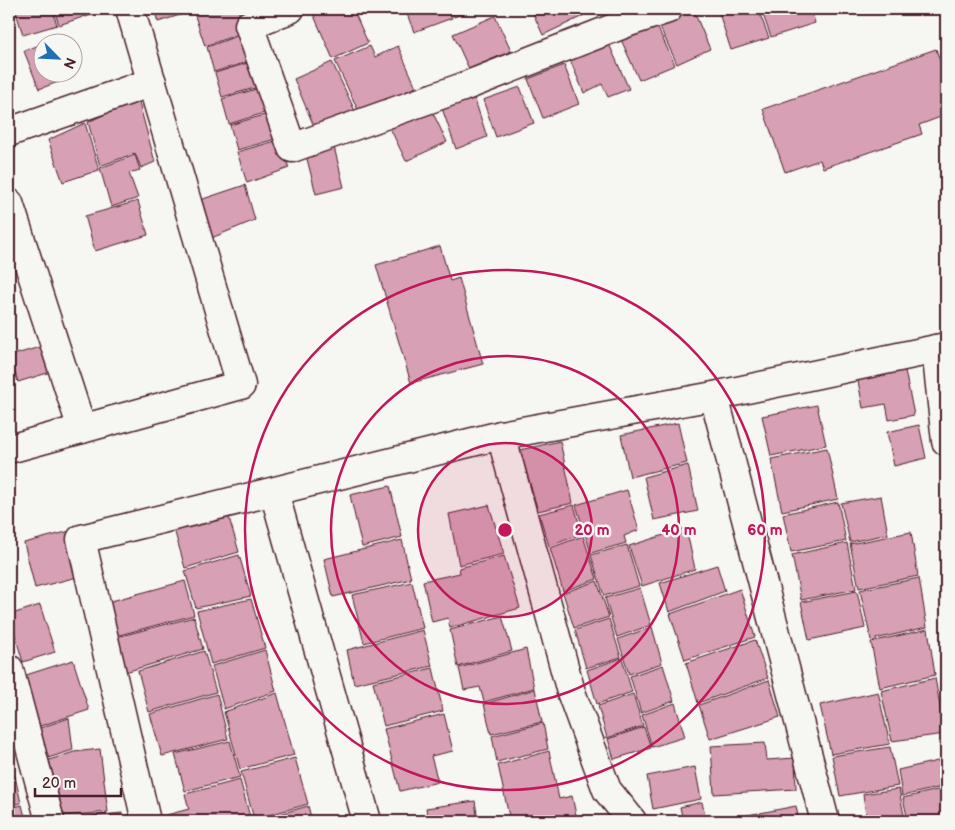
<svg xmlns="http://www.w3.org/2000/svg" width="955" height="830" font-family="'Balsamiq Sans',sans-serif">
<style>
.building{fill:#d7a0b4;stroke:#4a1f2b}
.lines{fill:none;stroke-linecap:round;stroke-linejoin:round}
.street-casing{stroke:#4a1f2b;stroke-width:31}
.street{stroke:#f6f6f2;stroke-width:28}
.ring{fill:none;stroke:#c2185b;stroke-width:2.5}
.centre{fill:#c2185b;stroke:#f6f6f2;stroke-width:2.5}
.ring-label{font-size:15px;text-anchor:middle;font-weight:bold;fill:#c2185b;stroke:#f6f6f2;stroke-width:5;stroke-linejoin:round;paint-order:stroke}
</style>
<rect width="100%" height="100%" fill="#f6f6f2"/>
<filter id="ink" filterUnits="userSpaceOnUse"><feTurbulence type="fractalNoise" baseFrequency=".02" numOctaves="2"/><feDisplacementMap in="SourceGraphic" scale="10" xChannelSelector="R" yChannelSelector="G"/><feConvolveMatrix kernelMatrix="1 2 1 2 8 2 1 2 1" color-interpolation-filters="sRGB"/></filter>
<g filter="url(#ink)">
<g class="building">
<path d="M15 9H52L57 25 23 35Z"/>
<path d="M54 9H80L83 17 59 25Z"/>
<path d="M82 9H112L85 17Z"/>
<path d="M154 9H199L158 22Z"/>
<path d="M207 9H238L245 32 205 46 194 13Z"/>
<path d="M311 9H353L368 43 333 59Z"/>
<path d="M405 9H448L452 18 414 32Z"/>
<path d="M451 9H475L454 17Z"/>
<path d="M531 9H580L583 16 543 35Z"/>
<path d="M681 9H693L710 49 677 64 656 19Z"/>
<path d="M721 9H758L769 38 731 50 718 10Z"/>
<path d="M761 9H811L815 23 771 37Z"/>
<path d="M495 16 511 51 469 69 453 34Z"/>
<path d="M654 20 675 65 639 80 619 35Z"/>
<path d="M245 33 254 60 214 72 207 47Z"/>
<path d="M42 44V72H67L69 78 39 89 24 51Z"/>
<path d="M609 44 629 89 608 97 602 84 584 93 570 60Z"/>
<path d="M370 46 375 57 398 46 416 87 359 112 335 61Z"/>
<path d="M936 49 946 79V115L919 125 922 134 823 168 820 160 785 172 763 109Z"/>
<path d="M254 61 262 86 222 97 215 73Z"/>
<path d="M332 62 356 113 316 131 294 79Z"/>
<path d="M564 65 579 104 543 118 528 79Z"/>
<path d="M263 87 270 111 229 124 222 99Z"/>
<path d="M520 87 534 123 496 137 483 100Z"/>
<path d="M474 97 487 137 456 149 442 108Z"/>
<path d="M138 99 155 162 141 168 135 153 100 166 88 122Z"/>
<path d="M430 107 447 142 406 161 389 126Z"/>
<path d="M271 113 279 138 237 150 230 125Z"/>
<path d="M85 123 99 170 63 182 48 140Z"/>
<path d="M279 140 289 168 247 183 237 152Z"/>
<path d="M334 147 344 187 316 194 306 155Z"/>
<path d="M135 155 140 170 129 173 138 198 111 207 100 168Z"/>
<path d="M245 185 255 220 209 239 197 201Z"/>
<path d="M138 201 148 235 95 251 85 216Z"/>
<path d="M440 246 450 281 459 278 483 364 411 383 376 265Z"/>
<path d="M46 345 54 371 18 382 10 356Z"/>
<path d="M903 361 914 415 889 420 886 404 863 408 856 370Z"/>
<path d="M817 405 826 445 771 456 762 416Z"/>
<path d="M678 423 687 463 630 477 621 435Z"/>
<path d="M919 425 926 458 894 466 887 432Z"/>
<path d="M560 441 573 503 538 511 520 450Z"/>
<path d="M827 448 838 499 782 511 771 459Z"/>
<path d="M688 465 698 511 654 520 644 477Z"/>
<path d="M390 486 402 537 362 547 350 495Z"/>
<path d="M627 490 639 530 624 536 626 543 591 553 576 505Z"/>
<path d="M881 496 888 534 850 542 841 503Z"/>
<path d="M838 502 846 541 791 552 783 514Z"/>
<path d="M489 505 504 554 459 565 449 514Z"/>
<path d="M574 505 582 534 549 546 539 514Z"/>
<path d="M228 514 239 552 185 568 174 529Z"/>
<path d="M686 528 695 569 642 586 629 546Z"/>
<path d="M70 531 81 576 35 588 24 543Z"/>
<path d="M911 532 918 576 859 588 850 544Z"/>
<path d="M583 536 597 579 563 591 550 548Z"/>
<path d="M402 540 411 579 333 597 324 559Z"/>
<path d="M847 543 856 589 801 600 792 555Z"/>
<path d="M627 545 639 586 604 596 591 555Z"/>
<path d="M239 555 251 596 196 608 185 571Z"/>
<path d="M504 556 520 608 450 628 448 618 432 622 423 581 460 573 459 568Z"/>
<path d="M717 565 725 591 669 612 660 583Z"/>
<path d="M919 578 927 627 871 640 860 590Z"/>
<path d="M185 581 194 615 112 637 104 603Z"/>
<path d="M597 581 609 617 574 628 563 593Z"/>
<path d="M412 582 423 628 364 643 352 595Z"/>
<path d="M640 588 651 625 617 637 605 598Z"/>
<path d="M740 589 755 637 685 660 670 614Z"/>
<path d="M857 591 865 628 809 640 801 602Z"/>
<path d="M251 599 265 648 211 664 197 611Z"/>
<path d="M40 605 55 652 23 662 9 615Z"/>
<path d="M502 616 512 651 458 667 450 630Z"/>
<path d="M194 617 203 649 122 673 113 638Z"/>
<path d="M609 619 621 657 586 668 575 630Z"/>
<path d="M652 627 662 663 629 674 618 639Z"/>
<path d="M928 629 935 675 880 688 871 642Z"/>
<path d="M423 630 432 666 354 684 347 650Z"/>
<path d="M755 640 768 678 698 703 686 663Z"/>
<path d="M526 649 534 688 484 702 480 687 464 690 459 668Z"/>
<path d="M265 650 276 691 224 709 212 666Z"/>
<path d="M204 651 216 692 149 712 138 671Z"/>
<path d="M622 658 632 692 597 704 587 670Z"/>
<path d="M73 660 89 710 40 726 23 676Z"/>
<path d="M663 665 674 701 641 713 630 676Z"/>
<path d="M433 668 443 711 384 726 373 682Z"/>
<path d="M935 678 945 734 892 741 881 691Z"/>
<path d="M769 680 780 717 710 739 699 705Z"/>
<path d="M535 689 542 722 491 734 484 704Z"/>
<path d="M878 692 890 744 831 754 820 705Z"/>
<path d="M277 693 294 755 240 769 224 712Z"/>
<path d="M217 694 228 739 162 756 150 714Z"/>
<path d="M633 694 643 726 607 738 598 706Z"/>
<path d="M675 703 685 737 652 747 642 715Z"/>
<path d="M444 714 453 751 431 756 438 782 400 791 384 729Z"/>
<path d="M69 718 73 750 48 758 40 728Z"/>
<path d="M543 723 548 749 497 762 492 736Z"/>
<path d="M644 727 651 748 614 759 608 739Z"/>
<path d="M230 741 240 777 185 791 175 754Z"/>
<path d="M765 743 767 760 795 758 796 789 714 794 711 746Z"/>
<path d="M890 747 898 786 840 796 832 756Z"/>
<path d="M100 749 108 812 64 816 49 760 74 752Z"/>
<path d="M549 751 559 799 572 796 576 815 549 821H510L498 765Z"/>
<path d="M295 758 308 804 254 819 241 772Z"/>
<path d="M9 759H11L21 803 9 805Z"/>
<path d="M946 759V786L902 796 898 770Z"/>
<path d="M695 767 701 799 653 809 647 776Z"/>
<path d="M240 780 251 821H164L163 816 189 809 185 794Z"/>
<path d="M946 788V821H908L903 798Z"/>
<path d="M899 789 905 821H867L863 794Z"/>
<path d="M475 801 478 821H428L426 808Z"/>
<path d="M702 802 706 821H683L680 807Z"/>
<path d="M22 805 26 821H9V808Z"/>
<path d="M308 806 312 821H255Z"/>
<path d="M796 806 799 821H762L760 813Z"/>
<path d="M122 813 123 821H65V819Z"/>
<path d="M758 813 759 821H717Z"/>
</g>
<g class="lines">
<g class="street-casing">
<g id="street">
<path d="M290 9 249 25 292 148 463 87 629 22 668 9"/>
<path d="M9 132 152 82"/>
<path d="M9 203 82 429"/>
<path d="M936 349 946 441"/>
<path d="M714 396 825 821"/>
<path d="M501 435 571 692 607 790 632 821"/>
<path d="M9 449 241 385 130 9"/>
<path d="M274 492 367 821"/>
<path d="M9 669 50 821"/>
<path d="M146 821 81 539 501 435 714 396 946 347"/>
</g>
</g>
<use href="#street" class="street"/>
</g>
</g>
<circle cx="505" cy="530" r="87" fill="#c2185b" fill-opacity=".12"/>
<g class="ring">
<circle cx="505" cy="530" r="87"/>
<circle cx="505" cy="530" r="174"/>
<circle cx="505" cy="530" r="260"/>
</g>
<circle cx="505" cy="530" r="8" class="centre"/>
<g class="ring-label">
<text x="592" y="535">20 m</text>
<text x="679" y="535">40 m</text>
<text x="765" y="535">60 m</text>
</g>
<rect width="955" height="830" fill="none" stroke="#f6f6f2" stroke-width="30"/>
<rect x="15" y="15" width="925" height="800" fill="none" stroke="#4a1f2b" stroke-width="2" filter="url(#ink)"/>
<g transform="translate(58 58) rotate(114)"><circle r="24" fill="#f6f6f2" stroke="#b1a0a2"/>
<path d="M0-4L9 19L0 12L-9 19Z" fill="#1f6fb2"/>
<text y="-8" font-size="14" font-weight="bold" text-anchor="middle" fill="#4a1f2b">N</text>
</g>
<path d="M35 788v8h86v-8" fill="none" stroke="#4a1f2b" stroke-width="2.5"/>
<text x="42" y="788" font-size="15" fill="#4a1f2b" stroke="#f6f6f2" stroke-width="4" paint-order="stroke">20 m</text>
</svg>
